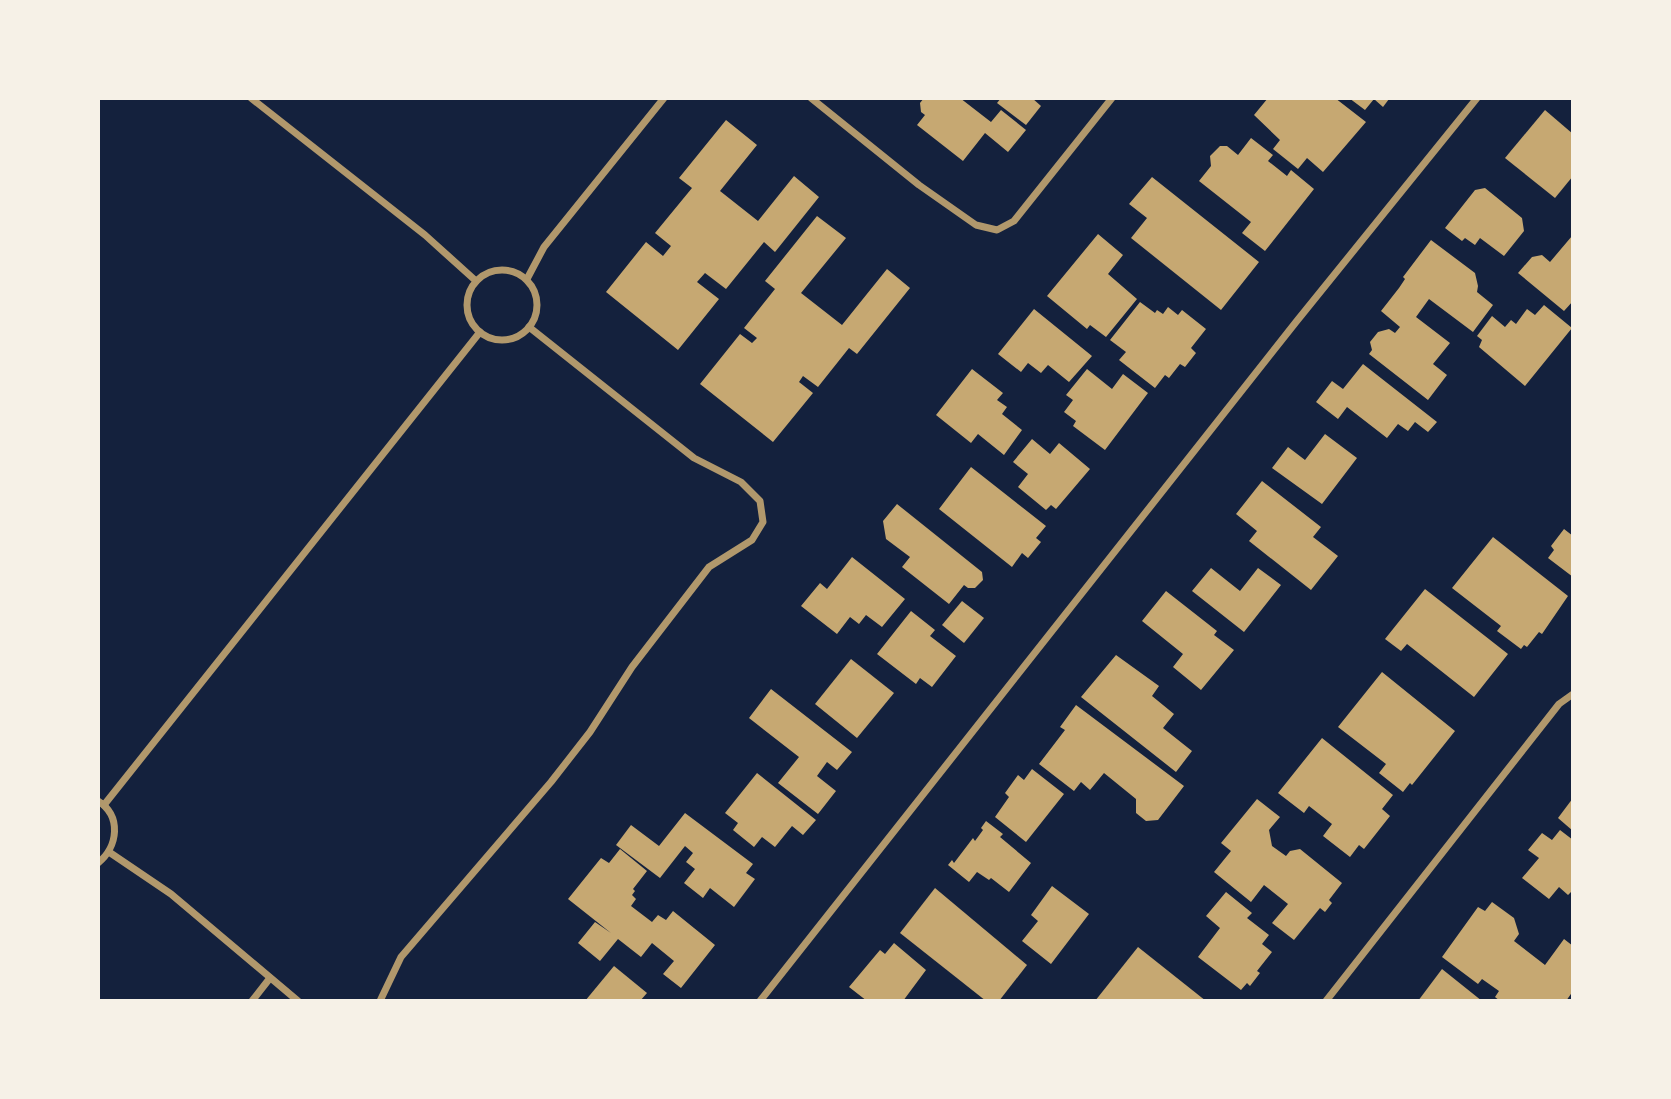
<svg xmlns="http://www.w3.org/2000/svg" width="1671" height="1099" font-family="Figtree,sans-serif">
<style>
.building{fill:#c6a872}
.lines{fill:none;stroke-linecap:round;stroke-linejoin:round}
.minor{stroke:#b1986c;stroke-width:7}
</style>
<rect width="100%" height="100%" fill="#14213d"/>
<g class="building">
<path d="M924 98H960L991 122 1001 110 1026 130 1008 152 985 133 963 161 917 125 925 115 921 112 920 103Z"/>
<path d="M1001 98H1032L1041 106 1026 125 997 103Z"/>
<path d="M1268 98H1335L1366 122 1323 172 1307 158 1298 169 1273 149 1280 140 1254 115Z"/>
<path d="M1349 98H1388L1389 99 1383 107 1374 99 1365 110Z"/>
<path d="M1545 110 1573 134V176L1555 198 1505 158Z"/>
<path d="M726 120 757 145 720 191 758 221 794 176 819 197 775 252 764 242 726 289 705 273 697 282 719 299 678 350 606 292 646 242 663 256 671 246 655 233 692 188 679 178Z"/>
<path d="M1251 138 1273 155 1268 161 1287 176 1291 170 1314 189 1265 251 1242 233 1251 222 1199 181 1211 166 1210 156 1220 146H1227L1238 155Z"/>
<path d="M1152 177 1259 262 1221 310 1131 238 1147 218 1129 204Z"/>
<path d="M1485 188 1522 218 1524 231 1504 256 1480 238 1475 245 1465 238 1462 241 1445 228 1475 190Z"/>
<path d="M817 216 846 238 801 293 842 325 887 269 910 288 857 354 849 348 818 387 803 376 799 382 813 393 773 442 700 384 740 334 752 343 757 338 744 328 775 289 765 281Z"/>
<path d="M1098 234 1123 255 1108 274 1137 299 1106 337 1090 325 1087 329 1047 296Z"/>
<path d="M1572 236 1573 301 1564 311 1518 273 1532 257 1542 255 1550 262Z"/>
<path d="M1431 240 1475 273 1478 286 1477 292 1493 305 1473 332 1429 299 1416 317 1450 343 1433 364 1447 375 1428 400 1369 354 1372 350 1370 342 1378 332 1389 329 1395 333 1400 327 1381 311 1399 288 1405 279 1403 277Z"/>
<path d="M1140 302 1155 313 1157 310 1163 314 1168 307 1178 315 1182 310 1206 329 1191 348 1196 353 1185 367 1180 364 1169 378 1165 375 1155 388 1119 360 1126 352 1110 340Z"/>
<path d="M1544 305 1572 328 1525 386 1479 347 1482 340 1477 336 1492 316 1505 327 1511 320 1516 324 1527 309 1535 315Z"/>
<path d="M1034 309 1092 356 1069 382 1048 365 1041 373 1028 363 1021 372 998 354Z"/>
<path d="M1363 364 1437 422 1428 432 1415 422 1408 431 1398 424 1387 438 1347 407 1338 419 1316 402 1332 381 1343 389Z"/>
<path d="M972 369 1003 393 997 400 1007 407 1002 414 1022 430 1004 455 978 434 971 443 936 415Z"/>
<path d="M1087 369 1112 389 1123 374 1148 393 1105 450 1073 426 1076 421 1064 412 1073 400 1066 395Z"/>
<path d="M1325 434 1357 458 1322 504 1272 468 1288 447 1305 460Z"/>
<path d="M1032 439 1050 454 1059 443 1090 469 1056 509 1051 505 1046 510 1018 487 1028 474 1013 462Z"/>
<path d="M971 467 1046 526 1036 538 1041 542 1028 558 1022 553 1012 567 939 509Z"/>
<path d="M1262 481 1321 527 1313 537 1338 556 1311 590 1249 541 1257 531 1236 514Z"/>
<path d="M897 504 982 572 983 580 975 588H968L964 585 949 604 902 567 910 557 886 539 883 521Z"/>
<path d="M1564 529 1573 536V577L1548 558 1554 550 1551 546Z"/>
<path d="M1493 537 1568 596 1542 634 1539 632 1527 647 1524 645 1521 649 1497 631 1501 626 1452 588Z"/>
<path d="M852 557 905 599 882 627 866 615 859 624 850 617 837 634 801 606 820 583 827 589Z"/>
<path d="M1211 568 1240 591 1258 568 1281 585 1244 632 1192 591Z"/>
<path d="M1425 589 1508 654 1474 697 1407 644 1401 651 1385 639Z"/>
<path d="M1166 591 1217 631 1214 635 1234 650 1201 690 1173 667 1183 654 1142 621Z"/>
<path d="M962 601 984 618 964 643 942 625Z"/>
<path d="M911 611 935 630 930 636 956 656 932 687 920 678 916 684 877 654Z"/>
<path d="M1116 655 1159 686 1152 696 1174 714 1163 728 1192 751 1176 772 1081 697Z"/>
<path d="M851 659 894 693 857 738 815 704Z"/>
<path d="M1382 672 1455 731 1412 785 1410 783 1403 792 1379 773 1386 764 1338 727Z"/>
<path d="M771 689 852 752 837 770 827 762 817 776 836 791 818 814 778 783 799 757 749 718Z"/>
<path d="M1076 705 1184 786 1158 820 1146 821 1136 813V799L1104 773 1090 790 1081 782 1074 791 1039 764 1065 730 1060 727Z"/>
<path d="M1322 738 1393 795 1382 809 1390 816 1364 849 1359 845 1350 857 1323 836 1332 824 1309 806 1304 813 1278 793Z"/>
<path d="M1032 769 1064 794 1026 842 995 817 1009 797 1005 793 1018 775 1024 780Z"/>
<path d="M757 773 816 820 803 835 792 826 775 847 762 837 754 847 733 830 738 823 725 813Z"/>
<path d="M1573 798V831L1558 818Z"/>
<path d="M1257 799 1280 817 1269 830 1272 846 1286 856 1290 851 1300 849 1342 883 1329 900 1332 903 1325 912 1320 908 1294 940 1272 923 1288 904 1264 885 1251 902 1214 872 1231 851 1221 843Z"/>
<path d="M685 813 753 864 746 873 755 879 734 907 710 888 703 898 684 883 695 869 686 862 693 853 685 846 660 878 616 845 631 825 659 846Z"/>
<path d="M986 821 1003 834 1000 837 1031 863 1009 892 991 878 989 880 977 872 969 882 948 865 952 860 954 863 973 838 975 841 983 830 981 828Z"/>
<path d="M1560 830 1573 840V894L1571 892 1568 895 1559 887 1549 899 1522 878 1539 858 1528 850 1542 833 1552 840Z"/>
<path d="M620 849 647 871 633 889 635 891 632 895 636 899 631 906 652 922 658 915 666 920 673 911 715 945 681 988 663 974 674 961 652 943 641 957 618 939 600 961 578 943 595 922 611 933 568 899 601 858 609 863Z"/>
<path d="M1052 886 1089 914 1051 964 1022 941 1038 921 1031 915Z"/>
<path d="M935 888 1027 965 999 1001H986L900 933Z"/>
<path d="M1226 892 1252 913 1247 918 1269 935 1262 944 1272 952 1257 971 1260 973 1250 986 1247 983 1241 990 1198 957 1220 928 1206 916Z"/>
<path d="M1492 902 1514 918 1519 934 1514 941 1545 965 1564 939 1573 946V991L1566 1001H1500L1495 997 1499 991 1482 979 1478 984 1442 957 1478 907 1485 911Z"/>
<path d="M894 943 926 970 903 1001H867L849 987 880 950 885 954Z"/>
<path d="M1138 947 1206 1001H1095Z"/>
<path d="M614 966 647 993 640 1001H585Z"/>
<path d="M1442 969 1482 1001H1418Z"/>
</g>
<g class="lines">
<g class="minor">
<path d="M251 98 425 235 476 281"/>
<path d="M811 98 919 185 976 225 997 230 1014 221 1112 98"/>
<circle cx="502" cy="305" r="35"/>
<path d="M527 279 544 247 664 98"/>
<path d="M98 801C122 816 118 847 98 863"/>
<path d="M104 805 480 332"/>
<path d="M109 852 171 894 298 1001"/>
<path d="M252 1001 270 978"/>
<path d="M380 1001 401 957 551 782 590 732 632 667 709 567 752 540 763 522 760 501 741 482 694 458 529 327"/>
<path d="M760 1001 1296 322 1477 98"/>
<path d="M1326 1001 1559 704 1573 694"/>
</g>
</g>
<rect width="1671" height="1099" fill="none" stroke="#f6f1e7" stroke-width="200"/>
</svg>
